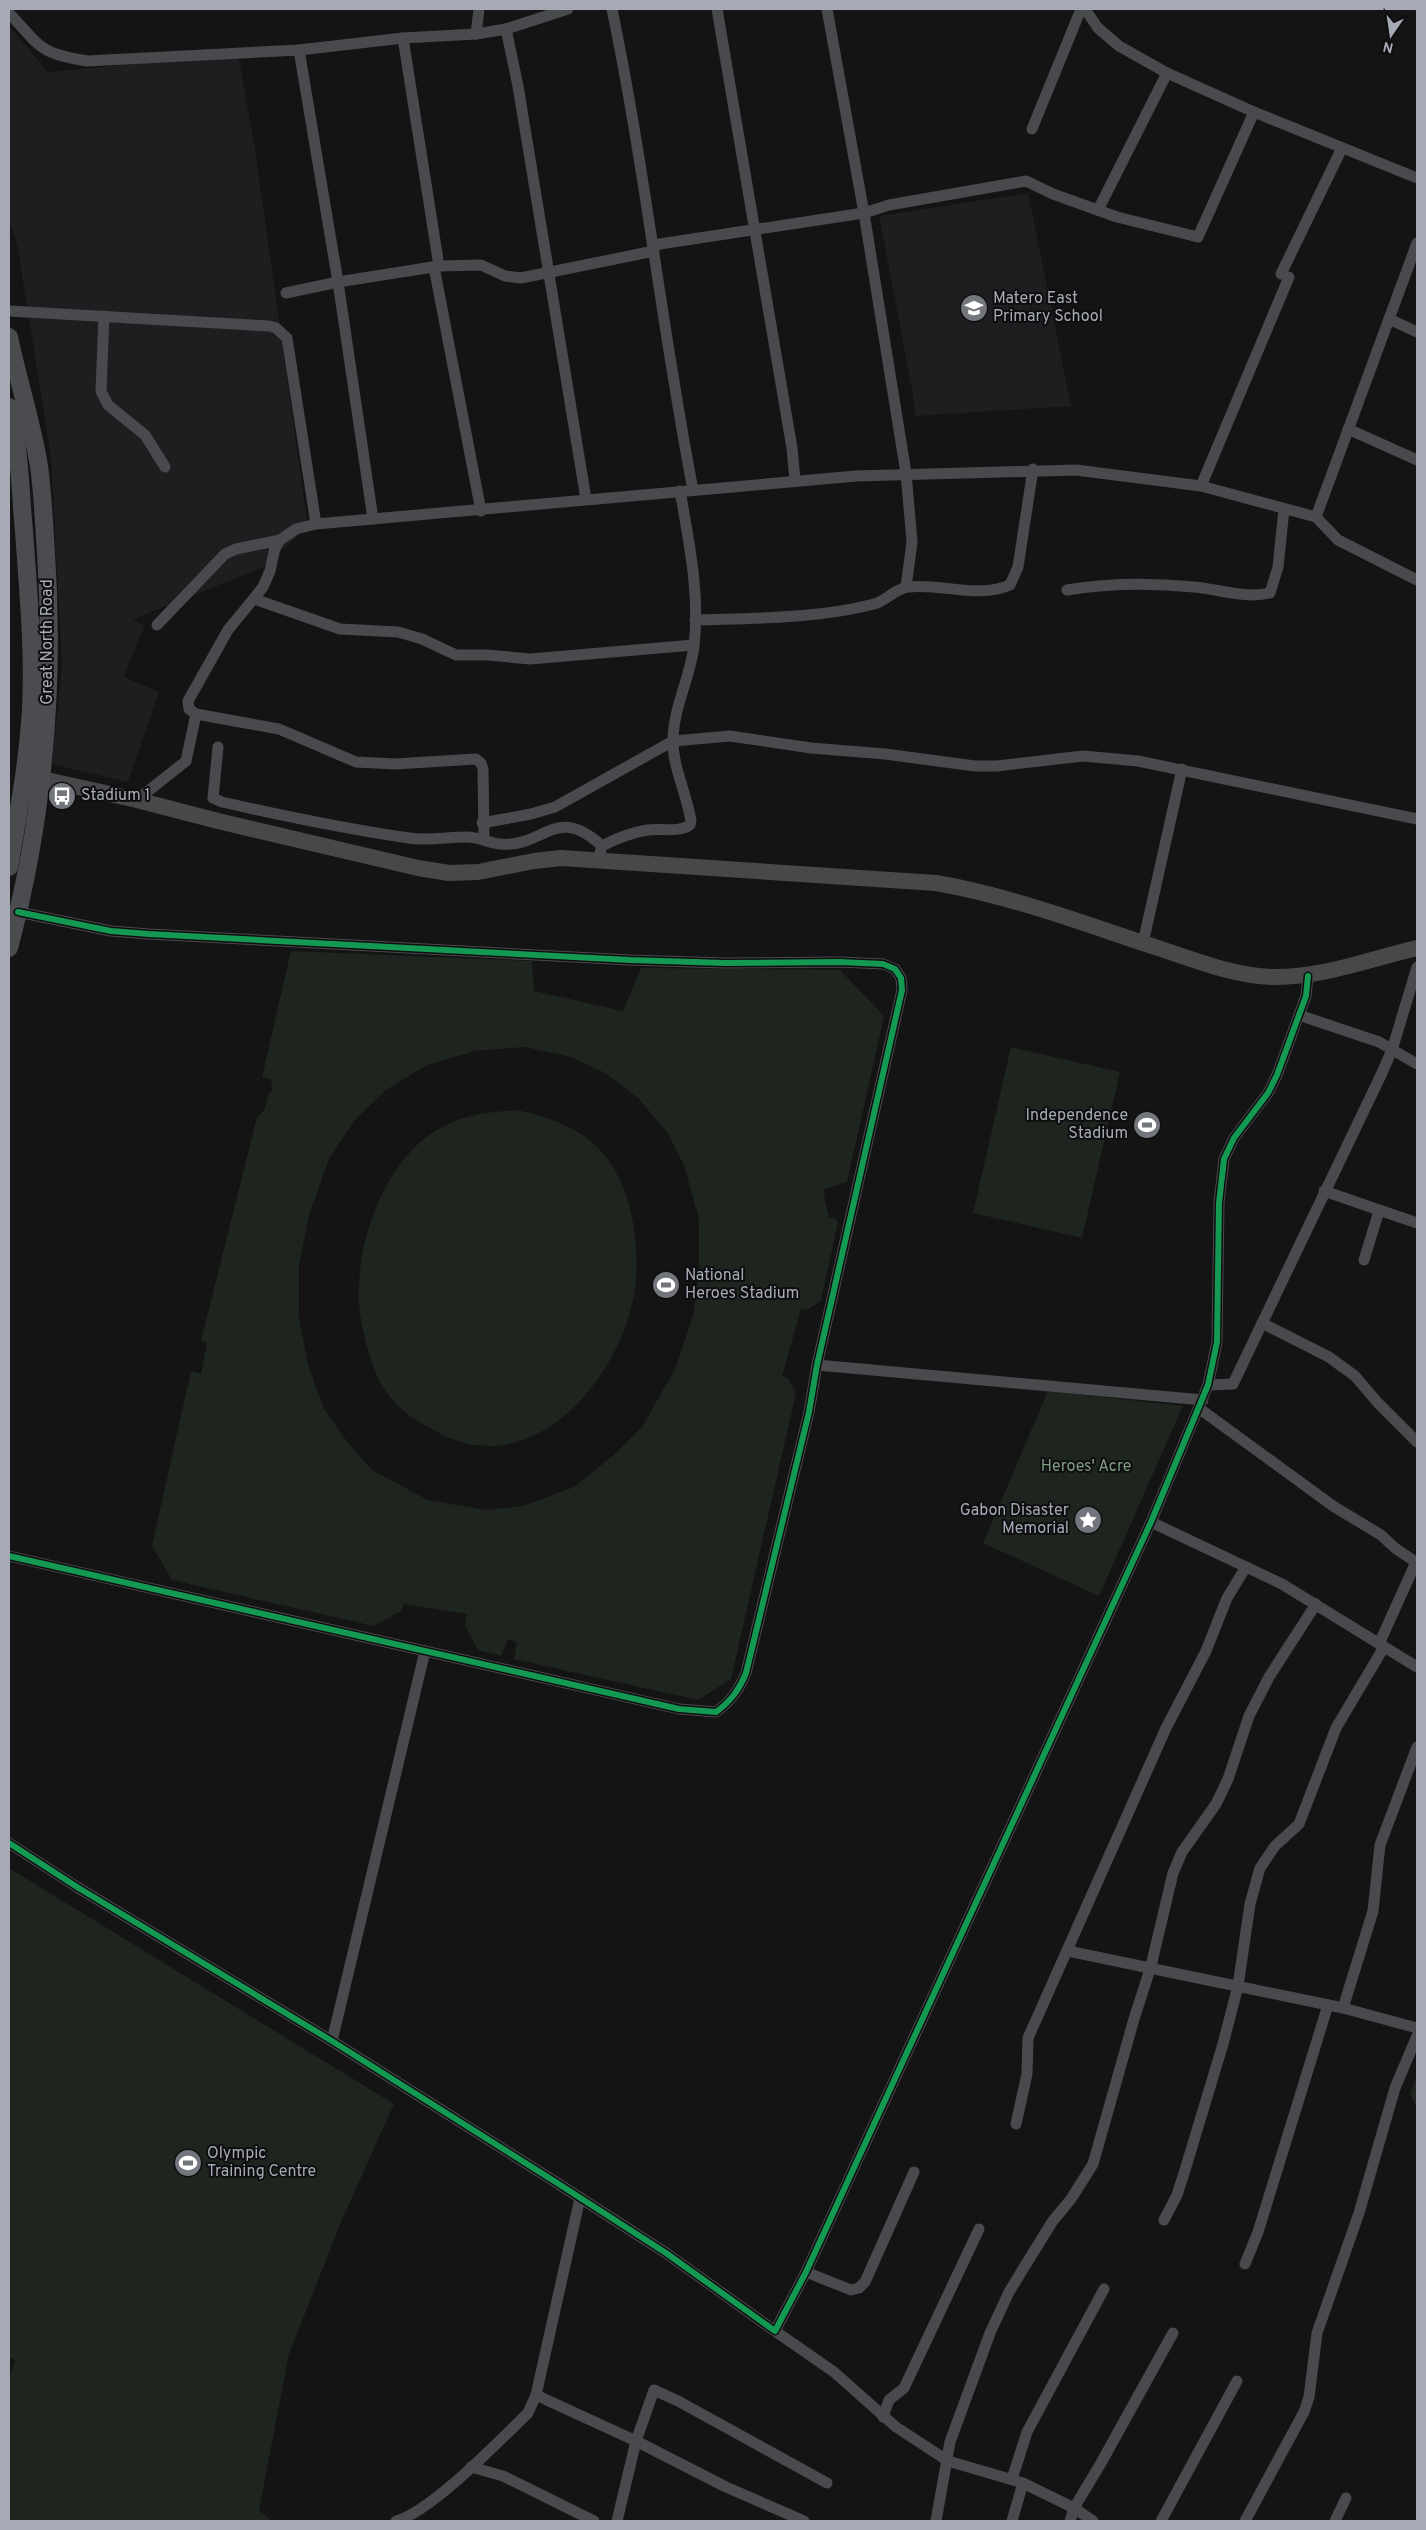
<svg xmlns="http://www.w3.org/2000/svg" width="1426" height="2530" font-family="Overpass,sans-serif">
<style>
.built{fill:#1e1e20}
.green{fill:#1e241e;fill-rule:evenodd}
.lines{fill:none;stroke-linecap:round;stroke-linejoin:round}
.street{stroke:#494a4d;stroke-width:11}
.secondary{stroke:#48484b;stroke-width:16}
.primary{stroke:#4b4c4f;stroke-width:18}
.cycleway-casing{stroke:#0e0e10;stroke-width:9}
.cycleway{stroke:#139951;stroke-width:6}
.labels{text-anchor:middle;dominant-baseline:central;stroke-width:4;stroke-linejoin:round;paint-order:stroke}
.poi-label{font-size:16px;fill:#a6aab5;stroke:#0e0e10;text-anchor:start}
.street-label{font-size:16px;fill:#a6aab5;stroke:#0e0e10}
.park-label{font-size:16px;fill:#7d9f7f;stroke:#0e0e10}
</style>
<rect width="100%" height="100%" fill="#141414"/>
<g class="built">
<path d="M9 26 48 72 238 54 255 149 308 527 264 567 133 619 144 626 124 677 159 692 128 782 52 764 62 666 51 457 17 243 9 222Z"/>
<path d="M1028 193 1071 406 915 416 914 400 879 216Z"/>
</g>
<g class="green">
<path d="M291 951 532 961 534 991 623 1011 641 968 840 970 884 1016 847 1182 823 1190 829 1218H834L838 1222 821 1301 807 1310 801 1309 782 1376 788 1378 796 1393 731 1679 698 1700 514 1659 517 1642 508 1639 501 1656 478 1650 465 1626 467 1614 404 1604 401 1611 374 1626 172 1580 152 1546 191 1371 201 1374 207 1343 201 1340 257 1117 264 1111 269 1092H272L271 1079 262 1077ZM525 1047 571 1057 605 1073 638 1098 667 1132 684 1165 699 1219V1271L693 1316 676 1367 642 1427 614 1455 574 1487 523 1506 485 1510 428 1500 372 1470 346 1440 324 1409 308 1365 299 1317V1265L309 1215 329 1159 354 1121 386 1090 427 1065 475 1051Z"/>
<path d="M1011 1047 1120 1072 1082 1238 973 1213Z"/>
<path d="M517 1110C544 1116 570 1124 592 1142 612 1159 623 1183 630 1208 637 1237 639 1270 633 1300 616 1383 531 1482 439 1433 411 1419 387 1402 375 1371 368 1352 363 1334 360 1314 352 1248 385 1151 450 1123 471 1114 494 1112 517 1110Z"/>
<path d="M1048 1391 1183 1406 1099 1596 983 1543Z"/>
<path d="M9 1868 394 2104 341 2222 289 2354 259 2510 272 2521H9V2380L15 2360 9 2357Z"/>
<path d="M1417 2075V2109L1410 2094Z"/>
</g>
<g class="lines">
<g class="street">
<path d="M612 9C645 168 662 330 693 490"/>
<path d="M717 9 792 448 795 481"/>
<path d="M827 9 864 213 906 473 912 542 906 587"/>
<path d="M1085 9 1098 28 1119 46 1167 73 1254 112 1417 178"/>
<path d="M9 13C41 47 38 53 87 61L299 50 403 38 476 34 506 29 568 9"/>
<path d="M506 29 518 86 586 499"/>
<path d="M476 34 479 9"/>
<path d="M403 38 439 266"/>
<path d="M299 50 338 282 373 519"/>
<path d="M1032 129 1081 9"/>
<path d="M1098 210 1167 73"/>
<path d="M653 245 864 213 889 205 1026 181 1053 194 1117 217 1198 237 1254 112"/>
<path d="M434 267 481 511"/>
<path d="M1281 274 1342 148"/>
<path d="M286 293 338 282 439 266 481 265 505 276 521 278 654 251"/>
<path d="M9 311 269 326 276 328 287 338 316 524"/>
<path d="M104 316 101 391 108 405 145 435 165 467"/>
<path d="M1389 319 1417 332"/>
<path d="M1348 429 1417 460"/>
<path d="M1201 486 1289 277"/>
<path d="M1316 517 1417 243"/>
<path d="M1067 590C1109 583 1151 583 1194 587 1219 589 1245 599 1270 593L1278 567 1284 509"/>
<path d="M254 599 340 629 398 632 422 639 456 655H488L530 659 694 645"/>
<path d="M695 620C754 618 817 619 874 604 886 601 896 588 908 587 942 583 977 599 1010 585L1018 567 1033 469"/>
<path d="M157 625 225 554 236 549 280 540"/>
<path d="M218 747 213 798 222 802C284 816 347 829 409 838 428 841 448 837 467 837 479 837 488 843 500 844 545 848 555 803 602 846"/>
<path d="M137 800 186 761 196 714"/>
<path d="M482 823 531 814 555 807 673 741 730 736 811 748 885 754 975 766H997L1083 756 1138 761 1417 819"/>
<path d="M484 838 483 769 481 763 476 759 395 764 356 762 279 729 196 714 189 709 188 701 228 630 263 587 270 571 275 548 280 540 296 529 316 524 856 476 1076 470 1201 486 1316 517 1338 540 1417 580"/>
<path d="M600 853 602 846C617 838 630 833 647 830 661 828 678 833 690 825L691 821C687 794 672 766 673 739 674 706 690 678 694 646 700 595 689 541 680 491"/>
<path d="M1143 943 1182 769"/>
<path d="M1299 1015 1379 1042 1417 1064"/>
<path d="M1324 1191 1417 1223"/>
<path d="M1364 1260 1379 1211"/>
<path d="M1262 1323 1329 1357 1355 1376 1378 1403 1417 1442"/>
<path d="M817 1365 1203 1400"/>
<path d="M1208 1385 1233 1384 1381 1075 1392 1050 1417 967"/>
<path d="M1200 1409 1333 1506 1381 1535 1395 1548 1417 1563"/>
<path d="M1151 1522 1282 1584 1417 1667"/>
<path d="M9 1556 679 1709 716 1712C731 1701 739 1690 746 1673L809 1412 817 1365 902 990 901 978 895 969 883 964 840 962 725 963 630 960 149 934 111 931 18 912"/>
<path d="M1379 1644 1416 1562"/>
<path d="M9 1843 77 1887 332 2041 554 2181 666 2253 775 2331 806 2272 1151 1522 1208 1385 1217 1342 1219 1203 1224 1159 1234 1138 1268 1093 1277 1075 1306 996 1308 976"/>
<path d="M1068 1951 1343 2008 1417 2028"/>
<path d="M1343 2008 1373 1911 1380 1845 1417 1747"/>
<path d="M332 2041 425 1651"/>
<path d="M1016 2124 1027 2074 1028 2038 1166 1728 1206 1651 1227 1598 1246 1567"/>
<path d="M1164 2220 1177 2195 1185 2170 1223 2044 1238 1986 1250 1904 1260 1868 1275 1846 1299 1824 1336 1728 1384 1647"/>
<path d="M1245 2264 1258 2232 1328 2005"/>
<path d="M806 2272 851 2290 859 2288 865 2282 914 2172"/>
<path d="M775 2331 834 2372 896 2427 948 2461 1023 2483 1074 2508 1093 2521"/>
<path d="M536 2395 636 2441 726 2487 804 2521"/>
<path d="M883 2417 889 2400 904 2388 979 2229"/>
<path d="M471 2467 503 2476 594 2521"/>
<path d="M1012 2479 1027 2432 1104 2289"/>
<path d="M396 2521C431 2512 500 2440 528 2413L536 2395 580 2198"/>
<path d="M617 2521 636 2441 654 2390 678 2401 827 2483"/>
<path d="M936 2521 950 2442 990 2333 1009 2292 1052 2222 1071 2199 1093 2164 1134 2019 1151 1966 1173 1873 1182 1852 1216 1804 1228 1779 1249 1716 1269 1677 1316 1604"/>
<path d="M1012 2521 1023 2483"/>
<path d="M1070 2521 1074 2508 1101 2463 1173 2333"/>
<path d="M1161 2521 1237 2381"/>
<path d="M1245 2521 1304 2412 1309 2397 1317 2333 1359 2213 1395 2088 1417 2036"/>
<path d="M1335 2521 1346 2498"/>
</g>
<path class="secondary" d="M42 779 137 800 218 821 418 868 449 873 478 872 534 861 561 858 936 883C1011 896 1082 923 1155 947 1192 959 1233 976 1272 977 1321 978 1370 959 1417 948"/>
<g class="primary">
<path d="M9 337C18 380 32 423 39 466 43 495 44 524 46 553 55 688 44 817 9 948"/>
<path d="M9 407C20 446 20 490 24 531 28 590 34 649 31 709 28 762 18 814 9 867"/>
</g>
<g class="cycleway-casing">
<g id="cycleway">
<path d="M9 1556 679 1709 716 1712C731 1701 739 1690 746 1673L809 1412 817 1365 902 990 901 978 895 969 883 964 840 962 725 963 630 960 149 934 111 931 18 912"/>
<path d="M9 1843 77 1887 332 2041 554 2181 666 2253 775 2331 806 2272 1151 1522 1208 1385 1217 1342 1219 1203 1224 1159 1234 1138 1268 1093 1277 1075 1306 996 1308 976"/>
</g>
</g>
<use href="#cycleway" class="cycleway"/>
</g>
<defs>
<g id="school-disc" transform="scale(1.4375)"><circle r="9.5" fill="#73767d" stroke="#0e0e10"/><path d="M0-5L7-2L0 1L-7-2ZM-4 1L0 2.5L4 1V4Q0 6-4 4Z" fill="#fff"/></g>
<g id="bus-disc" transform="scale(1.4375)"><circle r="9.5" fill="#73767d" stroke="#0e0e10"/><path d="M-5-6H5V4H4V6H2V4H-2V6H-4V4H-5ZM-3.5-4V0h7V-4ZM-3.5 1.2v1.5H-2V1.2ZM2 1.2v1.5H3.5V1.2Z" fill="#fff"/></g>
<g id="stadium-disc" transform="scale(1.4375)"><circle r="9.5" fill="#73767d" stroke="#0e0e10"/><path d="M0-5a6.5 5 0 1 0 0 10a6.5 5 0 1 0 0-10ZM-3.5-1.8h7v3.6h-7Z" fill="#fff"/></g>
<g id="sight-disc" transform="scale(1.4375)"><circle r="9.5" fill="#73767d" stroke="#0e0e10"/><path d="M0-6L1.8-2.2L6-1.7L2.9 1.2L3.7 5.4L0 3.3L-3.7 5.4L-2.9 1.2L-6-1.7L-1.8-2.2Z" fill="#fff"/></g>
</defs>
<g fill-rule="evenodd">
<use href="#school-disc" x="974" y="308"/>
<use href="#bus-disc" x="62" y="796"/>
<use href="#stadium-disc" x="1147" y="1125"/>
<use href="#stadium-disc" x="666" y="1285"/>
<use href="#sight-disc" x="1088" y="1520"/>
<use href="#stadium-disc" x="188" y="2163"/>
</g>
<g class="labels">
<g class="poi-label">
<text x="993" y="299">Matero East<tspan x="993" dy="18">Primary School</tspan></text>
<text x="81" y="796">Stadium 1</text>
<text x="1128" y="1116" text-anchor="end">Independence<tspan x="1128" dy="18">Stadium</tspan></text>
<text x="685" y="1276">National<tspan x="685" dy="18">Heroes Stadium</tspan></text>
<text x="1069" y="1511" text-anchor="end">Gabon Disaster<tspan x="1069" dy="18">Memorial</tspan></text>
<text x="207" y="2154">Olympic<tspan x="207" dy="18">Training Centre</tspan></text>
</g>
<g class="street-label">
<text transform="translate(48 642) rotate(-90)">Great North Road</text>
</g>
<g class="park-label">
<text x="1086" y="1467">Heroes' Acre</text>
</g>
</g>
<rect width="1426" height="2530" fill="none" stroke="#a6aab5" stroke-width="20"/>
<g transform="translate(1391 35) rotate(193)" stroke="#0e0e10" stroke-width="4" paint-order="stroke">
<path d="M0-4L9 19L0 12L-9 19Z" fill="#a6aab5"/>
<text y="-8" font-size="14" font-weight="bold" text-anchor="middle" fill="#a6aab5">N</text>
</g>
</svg>
